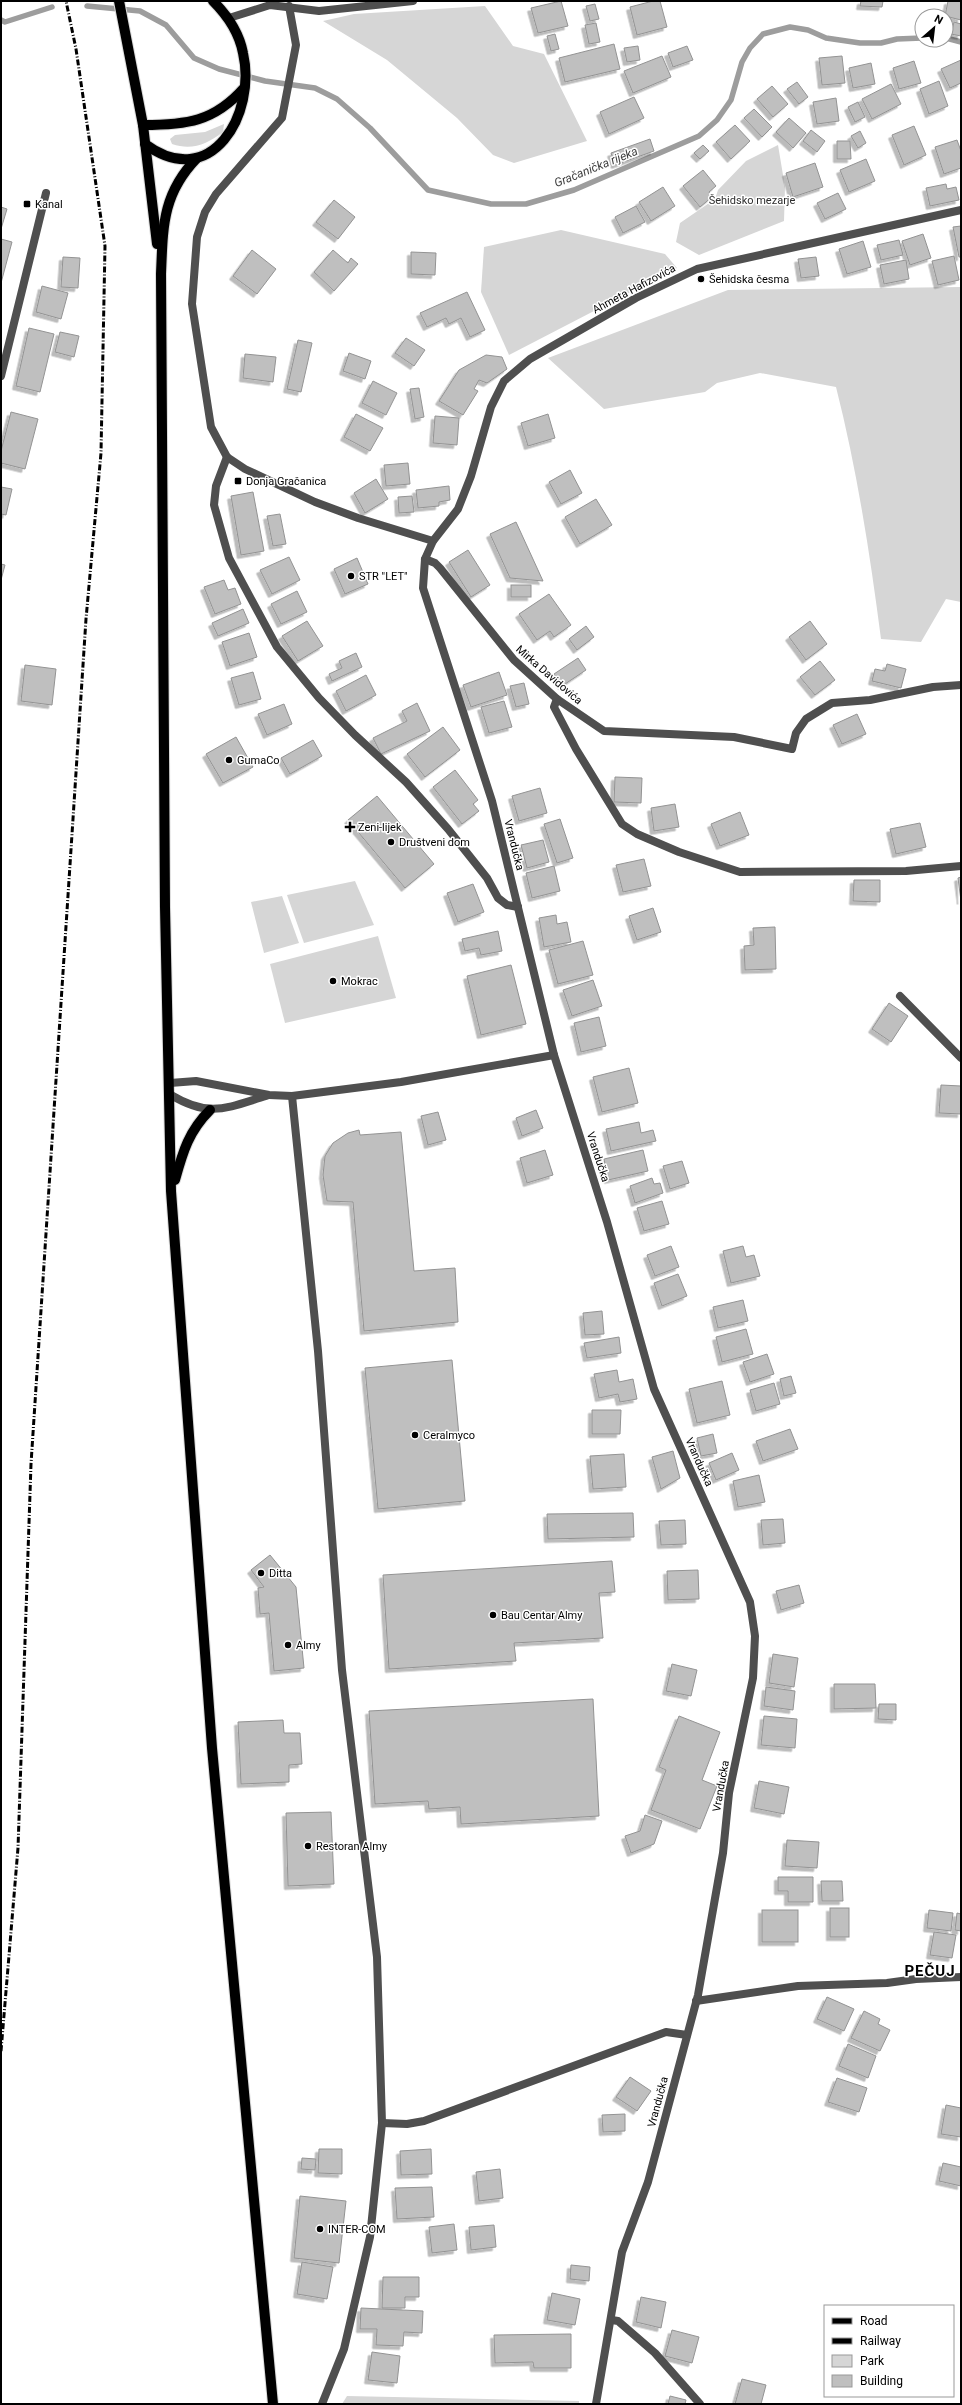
<svg xmlns="http://www.w3.org/2000/svg" width="962" height="2405" font-family="Roboto,sans-serif">
<style>
.green{fill:#d6d6d6}
.lines{fill:none;stroke-linecap:round;stroke-linejoin:round}
.stream{stroke:#9d9d9d;stroke-width:5.5}
.building{fill:#bfbfbf;stroke:#939393;filter:url(#shadow)}
.primary-casing{stroke:#dbdbdb;stroke-width:12}
.minor{stroke:#4f4f4f;stroke-width:8}
.primary{stroke:#000;stroke-width:10}
.rail{stroke:#000;stroke-width:3;stroke-dasharray:6 2 1 2;stroke-linecap:butt}
.poi-dot{fill:#000;stroke:#fff;stroke-width:1.5}
.labels{text-anchor:middle;dominant-baseline:central;stroke-width:3;stroke-linejoin:round;paint-order:stroke}
.park-label{font-size:11px;fill:#2d2d2d;stroke:#fff}
.poi-label{font-size:11px;fill:#000;stroke:#fff;text-anchor:start}
.street-label{font-size:11px;fill:#000;stroke:#fff}
.water-label{font-size:12px;font-style:italic;fill:#3e3e3e;stroke:#fff}
.district-label{font-size:15px;font-weight:bold;letter-spacing:1px;fill:#000;stroke:#fff}
</style>
<defs>
<filter id="shadow"><feDropShadow dx="-3.5" dy="3.5" stdDeviation="0" flood-color="#0004"/></filter>
</defs>
<rect width="100%" height="100%" fill="#fff"/>
<g class="green">
<path d="M485 6 513 46 544 54 587 141 514 163 493 155 457 118 387 60 323 21 354 14Z"/>
<path d="M224 124 223 132C207 144 192 151 172 144L170 139 175 135 205 132Z"/>
<path d="M778 145 785 187 784 221 699 255 676 242 680 223 715 199 718 190 746 161Z"/>
<path d="M561 230 665 254 677 268 509 355 481 292 484 247Z"/>
<path d="M961 287V602L946 599 921 642 881 639C870 554 857 470 836 387L760 373 717 383 705 392 604 409 548 358 728 290Z"/>
<path d="M355 881 374 925 304 943 287 895Z"/>
<path d="M282 896 299 943 264 953 251 902Z"/>
<path d="M378 936 396 998 285 1023 270 964Z"/>
<path d="M347 2396 579 2401V2404H342Z"/>
</g>
<g class="lines">
<g class="stream">
<path d="M87 6 140 11 166 25 194 58 219 69 265 81 315 88 337 99 370 128 428 190 491 204H526L574 190 699 136 717 120 731 100 742 62 750 48 763 34 790 27 808 30 826 38 860 43H881L897 39 922 38"/>
<path d="M1 20 5 22 52 7"/>
<path d="M946 38 961 42"/>
</g>
</g>
<g class="building">
<path d="M561 1 568 26 538 33 531 8Z"/>
<path d="M653 1H660L667 27 637 35 630 7Z"/>
<path d="M861 1H883L882 7 860 6Z"/>
<path d="M948 1H961V20L945 16Z"/>
<path d="M595 4 599 19 590 21 586 6Z"/>
<path d="M954 22 961 24V36L951 34Z"/>
<path d="M596 23 600 42 589 44 585 25Z"/>
<path d="M555 34 559 49 551 51 547 36Z"/>
<path d="M614 44 620 69 565 82 559 58Z"/>
<path d="M638 46 640 60 627 62 624 48Z"/>
<path d="M687 46 693 60 673 67 668 53Z"/>
<path d="M662 56 671 77 633 93 624 71Z"/>
<path d="M842 56 845 83 822 85 819 58Z"/>
<path d="M961 60V83L950 88 941 69Z"/>
<path d="M914 61 921 83 899 89 893 68Z"/>
<path d="M871 63 875 84 853 88 849 68Z"/>
<path d="M939 81 948 106 929 114 920 89Z"/>
<path d="M797 82 808 97 799 104 787 89Z"/>
<path d="M891 84 901 104 872 119 862 99Z"/>
<path d="M772 86 788 104 773 117 757 99Z"/>
<path d="M634 97 644 118 609 134 600 112Z"/>
<path d="M836 98 839 121 817 124 813 102Z"/>
<path d="M858 102 865 117 855 122 848 107Z"/>
<path d="M754 109 772 127 762 137 744 118Z"/>
<path d="M789 118 806 133 793 148 776 132Z"/>
<path d="M735 125 750 141 731 159 716 142Z"/>
<path d="M914 126 926 155 904 165 892 135Z"/>
<path d="M811 130 825 141 817 152 803 141Z"/>
<path d="M860 131 866 143 858 148 851 136Z"/>
<path d="M650 139 654 151 615 165 611 153Z"/>
<path d="M957 140 961 151V168L944 174 935 147Z"/>
<path d="M837 141H850L851 159H837Z"/>
<path d="M703 145 709 151 700 159 694 153Z"/>
<path d="M866 159 875 181 849 192 840 170Z"/>
<path d="M815 163 823 187 793 197 786 173Z"/>
<path d="M703 170 716 186 709 192 712 197 700 207 683 186Z"/>
<path d="M946 184 947 189 956 187 959 200 930 206 926 188Z"/>
<path d="M663 187 675 206 651 221 639 202Z"/>
<path d="M838 193 846 209 825 219 817 203Z"/>
<path d="M334 200 355 217 338 239 316 222Z"/>
<path d="M636 206 645 222 623 233 615 217Z"/>
<path d="M1 207 7 209 1 229Z"/>
<path d="M961 226V257H959L953 227Z"/>
<path d="M923 234 931 258 910 265 902 241Z"/>
<path d="M1 239 12 242 1 283Z"/>
<path d="M899 240 903 255 881 260 877 245Z"/>
<path d="M863 241 871 267 847 274 839 249Z"/>
<path d="M252 250 276 269 257 294 233 276Z"/>
<path d="M333 250 348 263 351 258 358 264 334 291 314 272Z"/>
<path d="M411 252 436 253 435 275 411 274Z"/>
<path d="M954 256 959 280 938 285 932 261Z"/>
<path d="M63 257 80 258 78 288 61 287Z"/>
<path d="M816 257 819 276 801 278 798 259Z"/>
<path d="M906 260 909 279 884 284 880 265Z"/>
<path d="M42 286 68 293 61 319 36 312Z"/>
<path d="M467 292 485 330 470 337 461 318 449 324 446 318 427 327 420 313Z"/>
<path d="M29 328 54 334 40 392 16 386Z"/>
<path d="M60 332 79 336 74 357 55 352Z"/>
<path d="M406 338 425 350 414 366 395 353Z"/>
<path d="M298 340 312 343 301 392 287 389Z"/>
<path d="M349 353 371 361 365 379 343 371Z"/>
<path d="M245 354 276 357 273 382 243 378Z"/>
<path d="M486 355 502 357 507 369 487 383 479 380 474 389 478 391 463 415 439 401 459 370Z"/>
<path d="M373 381 397 393 386 415 362 403Z"/>
<path d="M419 388 424 417 415 419 410 389Z"/>
<path d="M11 412 38 419 25 469 1 463V451Z"/>
<path d="M356 414 383 428 370 451 344 437Z"/>
<path d="M548 414 555 438 528 446 521 423Z"/>
<path d="M435 416 459 418 457 445 433 443Z"/>
<path d="M408 463 410 484 386 486 384 465Z"/>
<path d="M570 470 582 493 561 504 549 482Z"/>
<path d="M376 479 388 499 365 513 354 493Z"/>
<path d="M449 486 450 500 439 502V506L418 508 416 490Z"/>
<path d="M1 487 12 489 6 515 1 514Z"/>
<path d="M253 492 264 551 241 555 231 496Z"/>
<path d="M412 496 414 512 399 513 398 497Z"/>
<path d="M596 499 612 525 580 544 565 517Z"/>
<path d="M280 514 286 544 273 546 267 516Z"/>
<path d="M516 522 543 581 510 578 490 534Z"/>
<path d="M468 550 490 585 471 597 449 562Z"/>
<path d="M289 557 300 580 272 594 260 570Z"/>
<path d="M357 558 368 584 345 594 334 569Z"/>
<path d="M1 564 5 565 1 580Z"/>
<path d="M224 580 228 590 235 588 241 604 215 614 204 587Z"/>
<rect x="511" y="585" width="20" height="12"/>
<path d="M297 591 307 612 281 624 271 604Z"/>
<path d="M549 594 571 625 554 637 550 631 537 640 519 614Z"/>
<path d="M243 609 249 623 218 636 212 623Z"/>
<path d="M307 621 323 646 298 661 282 636Z"/>
<path d="M810 621 827 644 806 660 789 637Z"/>
<path d="M586 626 594 637 577 650 569 639Z"/>
<path d="M249 633 257 657 230 666 222 642Z"/>
<path d="M356 653 362 667 332 681 329 674 342 668 339 661Z"/>
<path d="M578 658 586 670 562 686 554 674Z"/>
<path d="M820 661 835 680 815 695 800 677Z"/>
<path d="M887 664 906 669 901 688 872 681 875 669 885 671Z"/>
<path d="M25 665 56 669 52 705 21 701Z"/>
<path d="M253 672 261 699 239 705 231 678Z"/>
<path d="M499 672 507 695 471 707 463 685Z"/>
<path d="M366 675 376 695 346 711 336 691Z"/>
<path d="M524 683 529 704 516 707 510 686Z"/>
<path d="M504 701 512 727 489 733 481 707Z"/>
<path d="M417 703 430 731 381 754 373 738 407 721 402 711Z"/>
<path d="M284 704 292 724 267 735 258 714Z"/>
<path d="M857 714 866 734 842 744 833 725Z"/>
<path d="M443 727 460 750 425 777 407 754Z"/>
<path d="M236 737 253 767 223 783 206 754Z"/>
<path d="M313 740 322 756 290 774 281 758Z"/>
<path d="M455 770 478 800 473 804 479 811 462 824 433 787Z"/>
<path d="M615 777 642 778 641 803 614 802Z"/>
<path d="M540 788 547 813 519 821 512 796Z"/>
<path d="M377 796 434 864 405 888 348 820Z"/>
<path d="M675 804 679 827 654 831 651 808Z"/>
<path d="M740 812 749 835 720 846 711 824Z"/>
<path d="M560 819 573 858 557 863 544 824Z"/>
<path d="M920 823 926 847 896 854 890 829Z"/>
<path d="M543 840 549 862 527 868 521 845Z"/>
<path d="M644 859 651 886 623 892 616 865Z"/>
<path d="M554 866 560 891 532 898 526 873Z"/>
<path d="M961 877V901L958 878Z"/>
<path d="M854 880H880V902L853 901Z"/>
<path d="M473 884 484 912 458 922 447 893Z"/>
<path d="M653 908 661 932 637 940 629 916Z"/>
<path d="M556 915 557 924 567 922 571 942 544 947 539 918Z"/>
<path d="M775 927 776 969 745 970 744 946 754 945 753 928Z"/>
<path d="M498 931 502 951 481 955 479 948 465 951 462 939Z"/>
<path d="M583 941 593 975 558 984 549 950Z"/>
<path d="M511 965 526 1024 481 1035 467 976Z"/>
<path d="M593 980 602 1006 572 1016 563 990Z"/>
<path d="M889 1003 908 1016 891 1042 872 1029Z"/>
<path d="M599 1017 606 1046 581 1052 574 1023Z"/>
<path d="M629 1068 638 1103 602 1112 593 1077Z"/>
<path d="M941 1085 961 1086V1114L939 1113Z"/>
<path d="M536 1110 543 1128 522 1136 516 1118Z"/>
<path d="M438 1112 446 1140 428 1145 421 1116Z"/>
<path d="M639 1122 641 1133 653 1130 656 1141 611 1151 606 1129Z"/>
<path d="M359 1130 360 1135 401 1132 414 1271 455 1268 458 1322 364 1331 353 1202 327 1201 323 1175 325 1156 333 1143 348 1133Z"/>
<path d="M545 1150 553 1175 527 1183 520 1158Z"/>
<path d="M643 1150 648 1171 608 1180 604 1159Z"/>
<path d="M682 1161 689 1183 670 1189 663 1166Z"/>
<path d="M652 1178 654 1184 660 1183 663 1193 635 1203 630 1186Z"/>
<path d="M662 1201 669 1224 644 1231 637 1208Z"/>
<path d="M671 1246 679 1267 655 1276 647 1255Z"/>
<path d="M743 1246 746 1257 754 1255 760 1276 731 1283 723 1251Z"/>
<path d="M678 1274 687 1296 662 1306 654 1283Z"/>
<path d="M743 1300 748 1321 718 1328 713 1307Z"/>
<path d="M602 1311 604 1334 585 1335 583 1313Z"/>
<path d="M746 1329 753 1354 722 1362 716 1337Z"/>
<path d="M619 1337 621 1353 587 1358 584 1343Z"/>
<path d="M767 1354 774 1374 750 1382 743 1362Z"/>
<path d="M452 1360 465 1501 378 1509 365 1368Z"/>
<path d="M617 1370 619 1382 633 1379 637 1399 620 1402 618 1394 599 1398 594 1374Z"/>
<path d="M791 1376 796 1393 784 1396 780 1379Z"/>
<path d="M722 1381 730 1415 697 1423 689 1389Z"/>
<path d="M774 1383 780 1404 756 1411 750 1390Z"/>
<path d="M592 1410H621L620 1434H592Z"/>
<path d="M790 1429 798 1449 763 1461 756 1441Z"/>
<path d="M713 1434 717 1453 701 1456 697 1438Z"/>
<path d="M673 1451 680 1478 661 1489 652 1457Z"/>
<path d="M732 1453 739 1470 716 1480 709 1463Z"/>
<path d="M624 1454 626 1487 593 1489 590 1456Z"/>
<path d="M759 1475 765 1502 738 1507 733 1481Z"/>
<path d="M633 1513 634 1537 548 1539 547 1514Z"/>
<path d="M783 1519 785 1543 763 1545 761 1520Z"/>
<path d="M685 1520 686 1544 661 1545 659 1521Z"/>
<path d="M270 1555 296 1587 304 1668 274 1671 269 1613 260 1614 258 1588 264 1587 251 1570Z"/>
<path d="M612 1561 615 1592 599 1593 603 1638 514 1643 516 1661 389 1669 383 1575Z"/>
<path d="M698 1570 699 1599 668 1600 667 1571Z"/>
<path d="M799 1585 804 1603 781 1610 776 1591Z"/>
<path d="M773 1654 798 1658 794 1687 769 1683Z"/>
<path d="M672 1664 697 1670 691 1696 666 1691Z"/>
<path d="M834 1684H875L876 1708 834 1709Z"/>
<path d="M766 1687 795 1691 793 1710 764 1706Z"/>
<path d="M593 1699 599 1816 461 1824 460 1807 429 1809 428 1801 375 1804 369 1711Z"/>
<path d="M879 1704H896V1720L878 1719Z"/>
<path d="M679 1716 720 1732 702 1780 717 1786 700 1829 651 1810 666 1770 659 1767Z"/>
<path d="M764 1716 797 1719 795 1748 761 1745Z"/>
<path d="M283 1720 284 1733H300L302 1764 289 1765V1782L241 1784 238 1722Z"/>
<path d="M759 1781 789 1787 784 1814 754 1808Z"/>
<path d="M331 1812 334 1884 288 1886 286 1813Z"/>
<path d="M645 1815 662 1821 654 1844 631 1853 625 1836 640 1831Z"/>
<path d="M787 1840 819 1842 817 1868 785 1866Z"/>
<path d="M778 1877H813V1902H788V1891H778Z"/>
<path d="M821 1881H842L843 1901H822Z"/>
<rect x="830" y="1908" width="19" height="29"/>
<rect x="762" y="1910" width="36" height="32"/>
<path d="M929 1910 953 1913 951 1931 927 1928Z"/>
<path d="M957 1913 961 1914V1931L955 1930Z"/>
<path d="M934 1932 956 1935 952 1958 930 1955Z"/>
<path d="M827 1997 854 2009 844 2031 817 2019Z"/>
<path d="M864 2011 880 2019 878 2024 890 2030 880 2051 851 2038Z"/>
<path d="M848 2044 876 2056 868 2078 839 2066Z"/>
<path d="M630 2077 651 2091 637 2111 616 2097Z"/>
<path d="M837 2078 867 2088 859 2112 828 2102Z"/>
<path d="M946 2105 961 2108V2137L941 2134Z"/>
<path d="M625 2114V2131L603 2132 602 2115Z"/>
<path d="M319 2149H342V2174L318 2173Z"/>
<path d="M431 2149 432 2174 401 2175 400 2151Z"/>
<path d="M302 2158 316 2159 315 2170 301 2169Z"/>
<path d="M943 2163 961 2167V2186L939 2181Z"/>
<path d="M500 2169 503 2198 479 2201 476 2172Z"/>
<path d="M432 2187 434 2217 397 2219 395 2188Z"/>
<path d="M300 2196 346 2201 339 2263 294 2258Z"/>
<path d="M454 2224 457 2250 432 2253 429 2227Z"/>
<path d="M494 2225 496 2247 471 2250 469 2227Z"/>
<path d="M302 2262 333 2267 327 2299 297 2294Z"/>
<path d="M571 2265 590 2267 589 2281 570 2279Z"/>
<path d="M383 2277H419V2297H405V2308H382Z"/>
<path d="M552 2293 580 2299 575 2325 547 2320Z"/>
<path d="M641 2297 666 2302 661 2328 636 2322Z"/>
<path d="M361 2308 423 2311 422 2333 404 2332 403 2346 376 2345 377 2329H360Z"/>
<path d="M672 2330 699 2337 692 2363 665 2356Z"/>
<path d="M571 2334V2368H534L533 2362 495 2363 494 2335Z"/>
<path d="M372 2352 400 2356 397 2383 368 2380Z"/>
<path d="M742 2379 766 2385 761 2404H735Z"/>
<path d="M670 2396 686 2400 685 2404H668Z"/>
</g>
<g class="lines">
<g class="primary-casing">
<g id="primary">
<path d="M119 1 143 125 157 244"/>
<path d="M143 125C186 125 214 122 244 88"/>
<path d="M145 144C211 193 257 114 243 53 239 32 228 16 213 1"/>
<path d="M197 158C162 194 163 227 161 274L165 907 171 1191 212 1748 273 2404"/>
<path d="M175 1180C183 1151 189 1131 210 1110"/>
</g>
</g>
<g class="minor">
<path d="M289 6 296 45 282 118 216 194 205 212 197 237 192 304 211 427 227 457 245 469 315 502 358 518 433 541"/>
<path d="M229 18 270 5 319 11 413 1"/>
<path d="M1 376 46 193"/>
<path d="M227 457 216 486 214 505 229 558 277 647 319 698 355 735 406 782 448 829 487 878 498 898 507 905 518 907"/>
<path d="M425 559 435 563 440 568 514 660 557 699 604 731 734 737 792 749 796 733 806 719 832 703 870 700 933 687 961 685"/>
<path d="M557 699 554 707 576 749 622 824 637 834 679 852 740 872 906 871 961 866"/>
<path d="M900 996 961 1058"/>
<path d="M170 1083 196 1081 269 1095 292 1096 401 1082 554 1055"/>
<path d="M171 1095C209 1118 226 1108 266 1096"/>
<path d="M292 1096 318 1351 342 1670 377 1957 382 2123 370 2237 344 2349 322 2404"/>
<path d="M696 2001 798 1986 887 1983 916 1979 961 1977"/>
<path d="M382 2123 407 2124 424 2121 666 2032 687 2035"/>
<path d="M612 2320 618 2321 655 2353 700 2404"/>
<path d="M596 2404 622 2252 648 2182 698 1995 723 1853 729 1793 753 1678 755 1636 750 1602 654 1389 607 1222 554 1055 492 801 423 588 425 559 433 541 458 509 471 476 491 407 504 381 530 359 636 298 697 269 961 210"/>
</g>
<use href="#primary" class="primary"/>
<path class="rail" d="M1 2051 18 1848 31 1464 86 619 101 453 105 246 76 49 66 1"/>
</g>
<g class="poi-dot">
<rect x="23" y="200" width="8" height="8" rx="2"/>
<circle cx="701" cy="279" r="4"/>
<rect x="234" y="477" width="8" height="8" rx="2"/>
<circle cx="351" cy="576" r="4"/>
<circle cx="229" cy="760" r="4"/>
<path d="M348 821h4v4h4v4h-4v4h-4v-4h-4v-4h4z"/>
<circle cx="391" cy="842" r="4"/>
<circle cx="333" cy="981" r="4"/>
<circle cx="415" cy="1435" r="4"/>
<circle cx="261" cy="1573" r="4"/>
<circle cx="493" cy="1615" r="4"/>
<circle cx="288" cy="1645" r="4"/>
<circle cx="308" cy="1846" r="4"/>
<circle cx="320" cy="2229" r="4"/>
</g>
<g class="labels">
<g class="park-label">
<text x="752" y="200">Šehidsko mezarje</text>
</g>
<g class="poi-label">
<text x="35" y="204">Kanal</text>
<text x="709" y="279">Šehidska česma</text>
<text x="246" y="481">Donja Gračanica</text>
<text x="359" y="576">STR "LET"</text>
<text x="237" y="760">GumaCo</text>
<text x="358" y="827">Zeni-lijek</text>
<text x="399" y="842">Društveni dom</text>
<text x="341" y="981">Mokrac</text>
<text x="423" y="1435">Ceralmyco</text>
<text x="269" y="1573">Ditta</text>
<text x="501" y="1615">Bau Centar Almy</text>
<text x="296" y="1645">Almy</text>
<text x="316" y="1846">Restoran Almy</text>
<text x="328" y="2229">INTER-COM</text>
</g>
<g class="street-label">
<text transform="translate(634 289) rotate(-28)">Ahmeta Hafizovića</text>
<text transform="translate(549 675) rotate(41)">Mirka Davidovića</text>
<text transform="translate(514 845) rotate(76)">Vrandučka</text>
<text transform="translate(598 1157) rotate(72)">Vrandučka</text>
<text transform="translate(699 1462) rotate(66)">Vrandučka</text>
<text transform="translate(721 1786) rotate(-80)">Vrandučka</text>
<text transform="translate(658 2102) rotate(-75)">Vrandučka</text>
</g>
<g class="water-label">
<text transform="translate(596 167) rotate(-22)">Gračanička rijeka</text>
</g>
<g class="district-label">
<text x="930" y="1971">PEČUJ</text>
</g>
</g>
<rect width="962" height="2405" fill="none" stroke="#000000" stroke-width="4"/>
<rect x="824" y="2305" width="130" height="92" fill="#ffffff" stroke="#999999"/>
<rect x="832" y="2318" width="20" height="6" fill="#000000" stroke="#999999"/>
<text x="860" y="2325" font-size="12" fill="#000000">Road</text>
<rect x="832" y="2338" width="20" height="6" fill="#000000" stroke="#999999"/>
<text x="860" y="2345" font-size="12" fill="#000000">Railway</text>
<rect x="832" y="2355" width="20" height="12" fill="#d6d6d6" stroke="#999999"/>
<text x="860" y="2365" font-size="12" fill="#000000">Park</text>
<rect x="832" y="2375" width="20" height="12" fill="#bfbfbf" stroke="#999999"/>
<text x="860" y="2385" font-size="12" fill="#000000">Building</text>
<g transform="translate(934 28) rotate(28)"><circle r="19" fill="#ffffff" stroke="#999999"/>
<path d="M0-3L7 15L0 10L-7 15Z" fill="#000000"/>
<text y="-6" font-size="11" font-weight="bold" text-anchor="middle" fill="#000000">N</text>
</g>
</svg>
